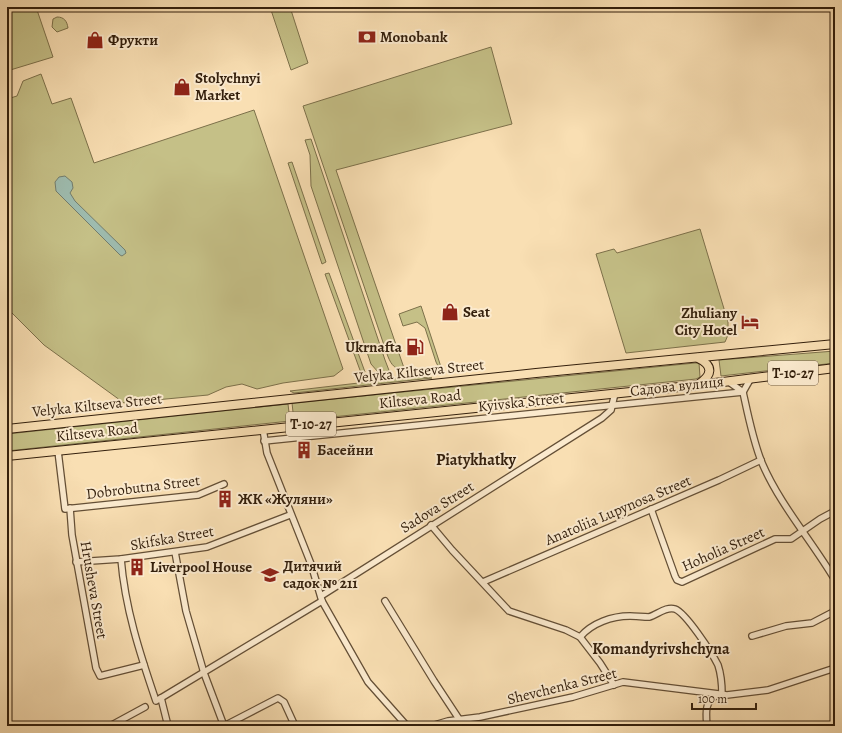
<svg xmlns="http://www.w3.org/2000/svg" width="842" height="733" font-family="Alegreya,serif">
<style>
.green{fill:#c5c087;stroke:#7c704a}
.water{fill:#9ebcaf;stroke:#737d6e}
.lines{fill:none;stroke-linecap:round;stroke-linejoin:round}
.minor-casing{stroke:#644f36;stroke-width:8}
.major-casing{stroke:#331f0c;stroke-width:9}
.highway-casing{stroke:#331f0c;stroke-width:10}
.minor{stroke:#fbeace;stroke-width:5.5}
.major{stroke:#f9dfb3;stroke-width:7}
.highway{stroke:#f9dfb3;stroke-width:8}
.labels{text-anchor:middle;dominant-baseline:central;stroke-width:4;stroke-linejoin:round;paint-order:stroke}
.shield{fill:#fbeace;stroke:#6f5c46;stroke-width:1}
.shield-label{font-size:14px;font-weight:bold;fill:#331f0c}
.poi-label{font-size:15px;font-weight:bold;fill:#331f0c;stroke:#fbeace;text-anchor:start}
.street-label{font-size:15px;fill:#331f0c;stroke:#fbeace}
.neighbourhood-label{font-size:16px;font-weight:bold;fill:#331f0c;stroke:#fbeace}
</style>
<rect width="100%" height="100%" fill="#f9dfb3"/>
<filter id="stains"><feTurbulence type="fractalNoise" baseFrequency=".005" numOctaves="4"/><feColorMatrix values="0 0 0 0 .2 0 0 0 0 .09 0 0 0 0 .02 0 0 0 .5 -.17"/></filter>
<radialGradient id="worn" r=".72"><stop offset=".6" stop-color="#630" stop-opacity="0"/><stop offset="1" stop-color="#630" stop-opacity=".3"/></radialGradient>
<g class="green">
<path d="M7 7H36L53 57 7 71Z"/>
<path d="M270 7H290L308 63 291 70Z"/>
<path d="M57 17C64 17 67 21 68 28L57 32 52 27 53 19Z"/>
<path d="M491 47 512 124 336 170 404 368 403 370C393 369 390 362 387 354L303 106Z"/>
<path d="M41 74 52 104 71 98 94 163 254 110 343 369 334 376 283 383 257 389 242 384 226 387 208 395 124 403 44 345 7 308V99L17 96 23 81Z"/>
<path d="M311 139 385 360 390 373 389 374 378 372 371 364 311 186 310 155 305 140Z"/>
<path d="M292 162 326 262 322 264 288 163Z"/>
<path d="M700 229 728 322V335L725 342 626 353 596 254 614 249 617 253Z"/>
<path d="M329 273 365 372 361 373 325 274Z"/>
<path d="M421 306 442 370H440L436 362 425 328 417 322 403 326 399 314Z"/>
<path d="M835 351V363L721 376 719 360Z"/>
<path d="M695 363H699L700 377 696 379 294 421 292 403Z"/>
<path d="M410 377 432 378 294 393 290 391Z"/>
<path d="M288 404 290 421 7 451V434Z"/>
</g>
<path class="water" d="M65 176 72 182 73 188 70 193 75 201 125 250 126 253 122 256 120 255 56 191 55 182 59 177Z"/>
<g class="lines">
<g class="minor-casing">
<g id="minor">
<path d="M729 382 743 392C748 415 753 441 762 463 780 505 812 541 835 580"/>
<path d="M743 392 751 378"/>
<path d="M263 429 267 453 311 564 322 601 368 682 407 726"/>
<path d="M264 441 743 392"/>
<path d="M58 451 65 509 198 495 224 484"/>
<path d="M70 508 72 535 96 668 100 676 144 665"/>
<path d="M651 509 675 576 677 580 682 582 775 539H791L820 519 835 511"/>
<path d="M431 525 452 550 509 611 566 630 580 637 600 663 614 685"/>
<path d="M175 552 186 611 204 673 224 726"/>
<path d="M121 559C125 608 140 654 156 701L322 601"/>
<path d="M76 562 121 559 207 547 290 515"/>
<path d="M483 582 719 480 761 460"/>
<path d="M321 596 602 418 611 410 615 393"/>
<path d="M385 601 434 681 459 719"/>
<path d="M752 636 786 626 812 623 835 611"/>
<path d="M580 637C592 623 612 616 630 616 636 616 643 617 649 617 657 615 666 606 675 609 686 613 712 653 718 665 721 674 722 685 722 695"/>
<path d="M161 698 168 726"/>
<path d="M110 726 145 707"/>
<path d="M224 726 278 698 284 702 295 726"/>
<path d="M431 726 448 721 480 717 573 697 623 682 727 695 768 690 835 668"/>
<path d="M707 726C706 714 704 700 718 695"/>
</g>
</g>
<g class="major-casing">
<path id="major" d="M7 723 8 726"/>
</g>
<g class="highway-casing">
<g id="highway">
<path d="M698 358C714 366 712 375 699 384"/>
<path d="M7 429 536 373 835 344"/>
<path d="M7 456 699 385 835 368"/>
</g>
</g>
<use href="#minor" class="minor"/>
<use href="#major" class="major"/>
<use href="#highway" class="highway"/>
</g>
<defs>
<g id="bank-bare" transform="scale(1.38)"><path d="M-6-4H6V4H-6ZM0-2.3a2.3 2.3 0 1 0 0 4.6a2.3 2.3 0 1 0 0-4.6Z" fill="#8f2418" stroke="#fbeace" stroke-width="2.5" paint-order="stroke"/></g>
<g id="shop-bare" transform="scale(1.38)"><path d="M-5-2.5h2.3a2.7 3.5 0 0 1 5.4 0H5L5.5 6h-11ZM-1.5-2.5h3a1.5 2.3 0 0 0-3 0Z" fill="#8f2418" stroke="#fbeace" stroke-width="2.5" paint-order="stroke"/></g>
<g id="hotel-bare" transform="scale(1.38)"><path d="M-6-4.5h1.5V1H6V5H4.5V3h-9V5H-6ZM-4 0a1.8 1.8 0 1 1 3.6 0ZM.5 0V-2.5h3Q6-2.5 6 0Z" fill="#8f2418" stroke="#fbeace" stroke-width="2.5" paint-order="stroke"/></g>
<g id="fuel-bare" transform="scale(1.38)"><path d="M-5.5-6h7V0h2V4h1.3V-2.5L3-4.5l.8-.8L6-3V5H2.5V1h-1V6h-7ZM-4.2-4.7v3.2H.2V-4.7Z" fill="#8f2418" stroke="#fbeace" stroke-width="2.5" paint-order="stroke"/></g>
<g id="building-bare" transform="scale(1.38)"><path d="M-4-6H4V6H1V3H-1V6H-4ZM-2.5-4.3h1.7v1.8h-1.7ZM.8-4.3h1.7v1.8H.8ZM-2.5-1h1.7V.8h-1.7ZM.8-1h1.7V.8H.8Z" fill="#8f2418" stroke="#fbeace" stroke-width="2.5" paint-order="stroke"/></g>
<g id="school-bare" transform="scale(1.38)"><path d="M0-5L7-2L0 1L-7-2ZM-4 1L0 2.5L4 1V4Q0 6-4 4Z" fill="#8f2418" stroke="#fbeace" stroke-width="2.5" paint-order="stroke"/></g>
</defs>
<g fill-rule="evenodd">
<use href="#bank-bare" x="367" y="37"/>
<use href="#shop-bare" x="95" y="40"/>
<use href="#shop-bare" x="182" y="87"/>
<use href="#shop-bare" x="450" y="312"/>
<use href="#hotel-bare" x="750" y="322"/>
<use href="#fuel-bare" x="415" y="347"/>
<use href="#building-bare" x="304" y="450"/>
<use href="#building-bare" x="225" y="499"/>
<use href="#building-bare" x="137" y="567"/>
<use href="#school-bare" x="270" y="575"/>
</g>
<g class="labels">
<g class="shield">
<rect x="768" y="361" width="50" height="24" rx="3"/>
<rect x="286" y="412" width="50" height="24" rx="3"/>
</g>
<g class="shield-label">
<text x="793" y="373">Т-10-27</text>
<text x="311" y="424">Т-10-27</text>
</g>
<g class="poi-label">
<text x="380" y="37">Monobank</text>
<text x="108" y="40">Фрукти</text>
<text x="195" y="78">Stolychnyi<tspan x="195" dy="17">Market</tspan></text>
<text x="463" y="312">Seat</text>
<text x="737" y="313" text-anchor="end">Zhuliany<tspan x="737" dy="17">City Hotel</tspan></text>
<text x="402" y="347" text-anchor="end">Ukrnafta</text>
<text x="317" y="450">Басейни</text>
<text x="238" y="499">ЖК «Жуляни»</text>
<text x="283" y="566">Дитячий<tspan x="283" dy="17">садок № 211</tspan></text>
<text x="150" y="567">Liverpool House</text>
</g>
<g class="street-label">
<text transform="translate(419 371) rotate(-6)">Velyka Kiltseva Street</text>
<text transform="translate(677 386) rotate(-6)">Садова вулиця</text>
<text transform="translate(420 399) rotate(-6)">Kiltseva Road</text>
<text transform="translate(521 402) rotate(-6)">Kyivska Street</text>
<text transform="translate(97 405) rotate(-6)">Velyka Kiltseva Street</text>
<text transform="translate(97 432) rotate(-6)">Kiltseva Road</text>
<text transform="translate(143 487) rotate(-7)">Dobrobutna Street</text>
<text transform="translate(437 507) rotate(-32)">Sadova Street</text>
<text transform="translate(618 510) rotate(-23)">Anatoliia Lupynosa Street</text>
<text transform="translate(172 538) rotate(-10)">Skifska Street</text>
<text transform="translate(723 549) rotate(-24)">Hoholia Street</text>
<text transform="translate(94 590) rotate(80)">Hrusheva Street</text>
<text transform="translate(562 686) rotate(-14)">Shevchenka Street</text>
</g>
<g class="neighbourhood-label">
<text x="476" y="460">Piatykhatky</text>
<text x="661" y="649">Komandyrivshchyna</text>
</g>
</g>
<rect width="842" height="733" fill="none" stroke="#f9dfb3" stroke-width="24"/>
<rect x="8" y="8" width="826" height="717" fill="none" stroke="#331f0c" stroke-width="2"/>
<rect x="12" y="12" width="818" height="709" fill="none" stroke="#331f0c"/>
<path d="M692 703v6h64v-6" fill="none" stroke="#331f0c" stroke-width="2"/>
<text x="698" y="703" font-size="12" fill="#331f0c" stroke="#fbeace" stroke-width="3" paint-order="stroke">100 m</text>
<rect width="100%" height="100%" filter="url(#stains)"/>
<rect width="100%" height="100%" fill="url(#worn)"/>
</svg>
